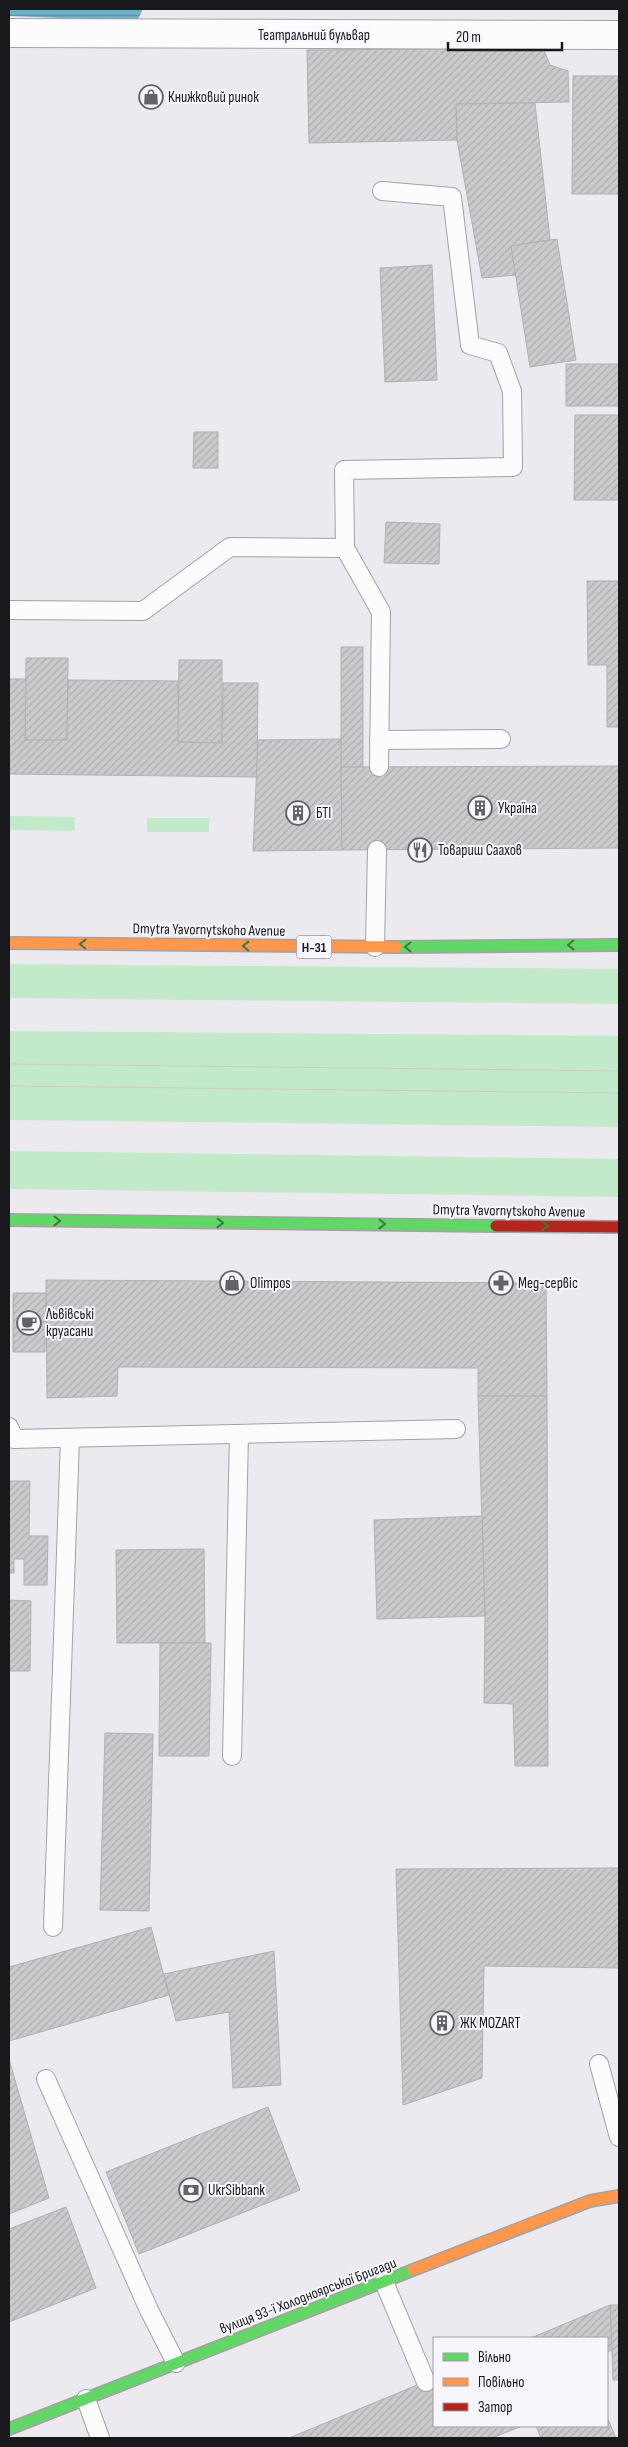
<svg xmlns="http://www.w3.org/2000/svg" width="628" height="2447" font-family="'Sofia Sans Condensed',sans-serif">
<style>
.grass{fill:#c2e9ca}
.water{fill:url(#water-rules)}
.building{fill:url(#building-hatch);stroke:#b1afb2}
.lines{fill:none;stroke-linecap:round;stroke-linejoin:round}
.lane-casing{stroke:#a3a1a5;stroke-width:20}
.street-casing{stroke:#a3a1a5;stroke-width:30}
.fast-casing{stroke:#a3a1a5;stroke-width:14}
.slow-casing{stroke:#a3a1a5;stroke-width:14}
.jam-casing{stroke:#a3a1a5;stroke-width:14}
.lane{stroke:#fcfcfc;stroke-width:18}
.street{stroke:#fcfcfc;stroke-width:28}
.fast{stroke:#63d668;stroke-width:11}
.slow{stroke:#ff974d;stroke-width:11}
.jam{stroke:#b3261e;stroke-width:11}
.tram{stroke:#cdcbcd;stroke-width:1}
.oneway{stroke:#3e7741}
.labels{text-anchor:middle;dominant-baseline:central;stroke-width:4;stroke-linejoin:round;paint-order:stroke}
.shield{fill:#f8f6fd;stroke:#5c5b5e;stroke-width:1}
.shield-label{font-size:14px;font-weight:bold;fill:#19181a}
.street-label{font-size:15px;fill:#19181a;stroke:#f8f6fd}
.poi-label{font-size:15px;fill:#19181a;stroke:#f8f6fd;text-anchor:start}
</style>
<defs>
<pattern id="water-rules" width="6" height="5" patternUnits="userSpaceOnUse" patternTransform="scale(1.25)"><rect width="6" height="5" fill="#6db1ca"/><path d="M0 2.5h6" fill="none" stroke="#598fa3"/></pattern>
<pattern id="building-hatch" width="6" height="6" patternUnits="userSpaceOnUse" patternTransform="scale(1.25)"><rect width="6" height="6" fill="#cccacd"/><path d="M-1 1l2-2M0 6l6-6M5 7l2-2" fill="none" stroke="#afadaf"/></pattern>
</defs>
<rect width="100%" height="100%" fill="#eceaee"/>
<g class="grass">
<path d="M9 816 75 817V831L9 830Z"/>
<rect x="147" y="818" width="62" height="14"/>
<path d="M9 964 619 969V1004L9 998Z"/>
<path d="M9 1031 619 1036V1127L9 1120Z"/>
<path d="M9 1151 619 1159V1197L9 1189Z"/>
</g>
<path class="water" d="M9 9H143L137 21 9 16Z"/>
<g class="building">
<path d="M543 48 550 65 568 71 569 102 456 104 457 140 309 143 307 50Z"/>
<path d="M573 76H619V194H572Z"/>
<path d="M535 103 550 240 511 246 516 275 482 278 457 140 456 104Z"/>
<path d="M557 239 576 360 530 367 511 246Z"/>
<path d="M432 265 437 380 385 382 380 268Z"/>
<rect x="566" y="364" width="53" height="42"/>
<path d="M575 415H619V500H574Z"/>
<path d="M194 432H218V468H193Z"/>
<path d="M386 522 440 524 439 564 384 563Z"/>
<path d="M587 581H619V727H607V665H588Z"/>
<rect x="341" y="647" width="22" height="120"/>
<path d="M26 658H68L67 740H25Z"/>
<path d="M179 660H222V743L178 742Z"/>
<path d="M9 679H26L25 740H67L68 680 178 681V742L222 743 223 683H258L257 777 9 774Z"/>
<path d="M341 739 342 850 253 851 258 740Z"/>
<path d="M619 766V848L342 850 341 767Z"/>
<path d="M46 1280 546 1283 547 1396H478V1368L118 1367 117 1396 47 1398Z"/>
<path d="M13 1293H46L45 1352H13Z"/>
<path d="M478 1396H547L548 1766H515L513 1704 484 1703 485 1616Z"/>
<path d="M9 1481H30L29 1536H48L47 1585H24V1559H14V1573H9Z"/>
<path d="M482 1516 485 1616 377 1619 374 1520Z"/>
<path d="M204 1549 205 1643H117L116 1550Z"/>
<path d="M9 1600 31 1601 30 1671H9Z"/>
<path d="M160 1643H211L209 1756H159Z"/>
<path d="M105 1733 153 1734 149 1911 100 1910Z"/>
<path d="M619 1868V1968L484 1966 482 2078 403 2105 396 1869Z"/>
<path d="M151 1927 169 1995 9 2041V1967Z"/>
<path d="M274 1951 281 2085 233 2088 229 2012 176 2021 164 1974Z"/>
<path d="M9 2059 49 2198 9 2214Z"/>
<path d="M268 2107 300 2190 139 2254 106 2172Z"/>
<path d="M66 2207 96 2288 9 2322V2229Z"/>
<path d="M610 2305H619V2380H613Z"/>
<path d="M610 2305 612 2350 607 2352V2338H531Z"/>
<path d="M434 2378V2426H522L492 2438H289Z"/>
<path d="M607 2417 616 2438H541L536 2426H607Z"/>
</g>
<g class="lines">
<g class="lane-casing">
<g id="lane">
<path d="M345 548 344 470 513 467 512 391 498 353 470 345 452 197 382 191"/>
<path d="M9 610 143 611 230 547 345 548 381 612 379 767"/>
<path d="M379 740 501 739"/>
<path d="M375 947 377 850"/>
<path d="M9 1427 14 1439 456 1429"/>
<path d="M232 1756 239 1434"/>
<path d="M53 1927 70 1438"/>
<path d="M599 2064 619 2137"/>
<path d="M46 2079 149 2310 176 2363"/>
<path d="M384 2282 426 2382"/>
<path d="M86 2399 100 2438"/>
</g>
</g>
<g class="street-casing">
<path id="street" d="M9 33 619 35"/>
</g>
<g class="fast-casing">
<g id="fast">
<path d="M396 947 619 945"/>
<path d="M9 1220 496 1226"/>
<path d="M9 2429 413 2270"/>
</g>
</g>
<g class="slow-casing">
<g id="slow">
<path d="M9 943 396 947"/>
<path d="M413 2270 590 2201 619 2196"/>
</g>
</g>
<g class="jam-casing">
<path id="jam" d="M496 1226 619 1227"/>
</g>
<use href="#lane" class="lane"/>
<use href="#street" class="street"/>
<use href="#fast" class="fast"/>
<use href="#slow" class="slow"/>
<use href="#jam" class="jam"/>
<g class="tram">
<path d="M9 1064 619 1071"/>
<path d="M9 1086 619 1093"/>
</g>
</g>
<defs><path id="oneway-chevron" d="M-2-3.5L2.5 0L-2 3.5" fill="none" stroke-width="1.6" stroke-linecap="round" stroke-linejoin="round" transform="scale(1.25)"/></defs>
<g class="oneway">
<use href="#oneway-chevron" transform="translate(83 944) rotate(-179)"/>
<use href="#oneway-chevron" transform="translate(571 945) rotate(179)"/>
<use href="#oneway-chevron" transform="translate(246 946) rotate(-179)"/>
<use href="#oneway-chevron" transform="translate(408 947) rotate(179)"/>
<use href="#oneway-chevron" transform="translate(57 1221) rotate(1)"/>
<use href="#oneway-chevron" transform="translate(220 1223) rotate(1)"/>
<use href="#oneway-chevron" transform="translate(382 1224) rotate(1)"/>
<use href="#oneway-chevron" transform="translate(545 1226) rotate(1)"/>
</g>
<defs>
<g id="shop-ring" transform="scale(1.25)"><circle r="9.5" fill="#f8f6fd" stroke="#636264" stroke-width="1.5"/><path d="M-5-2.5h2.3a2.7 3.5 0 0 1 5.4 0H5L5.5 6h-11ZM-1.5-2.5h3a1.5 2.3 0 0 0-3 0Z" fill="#636264"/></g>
<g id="building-ring" transform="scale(1.25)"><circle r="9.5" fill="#f8f6fd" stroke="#636264" stroke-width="1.5"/><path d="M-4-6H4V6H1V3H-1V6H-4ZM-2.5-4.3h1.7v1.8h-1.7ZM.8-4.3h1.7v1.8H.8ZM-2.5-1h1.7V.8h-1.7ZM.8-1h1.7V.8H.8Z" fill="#636264"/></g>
<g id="restaurant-ring" transform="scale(1.25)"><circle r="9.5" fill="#f8f6fd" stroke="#636264" stroke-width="1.5"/><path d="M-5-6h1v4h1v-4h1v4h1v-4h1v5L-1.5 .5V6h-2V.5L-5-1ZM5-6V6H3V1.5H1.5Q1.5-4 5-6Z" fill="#636264"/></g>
<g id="pharmacy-ring" transform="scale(1.25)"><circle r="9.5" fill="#f8f6fd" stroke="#636264" stroke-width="1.5"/><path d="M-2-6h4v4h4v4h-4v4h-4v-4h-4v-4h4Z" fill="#636264"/></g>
<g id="cafe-ring" transform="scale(1.25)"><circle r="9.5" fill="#f8f6fd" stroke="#636264" stroke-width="1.5"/><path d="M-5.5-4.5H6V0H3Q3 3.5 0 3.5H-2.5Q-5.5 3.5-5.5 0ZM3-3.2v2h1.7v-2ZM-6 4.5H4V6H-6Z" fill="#636264"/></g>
<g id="bank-ring" transform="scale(1.25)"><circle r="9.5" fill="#f8f6fd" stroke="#636264" stroke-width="1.5"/><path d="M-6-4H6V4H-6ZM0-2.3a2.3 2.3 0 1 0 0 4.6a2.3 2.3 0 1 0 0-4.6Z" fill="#636264"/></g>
</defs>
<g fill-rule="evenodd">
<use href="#shop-ring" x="151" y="97"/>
<use href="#building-ring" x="480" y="808"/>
<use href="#building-ring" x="298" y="813"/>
<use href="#restaurant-ring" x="420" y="850"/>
<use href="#shop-ring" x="232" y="1283"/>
<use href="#pharmacy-ring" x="501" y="1283"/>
<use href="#cafe-ring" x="29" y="1323"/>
<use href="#building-ring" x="442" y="2023"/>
<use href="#bank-ring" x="191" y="2190"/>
</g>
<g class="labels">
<rect class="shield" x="296.5" y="935.5" width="35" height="23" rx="4"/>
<g class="shield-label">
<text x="314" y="947">Н-31</text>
</g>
<g class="street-label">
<text x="314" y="35">Театральний бульвар</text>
<text transform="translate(209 930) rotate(1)">Dmytra Yavornytskoho Avenue</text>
<text transform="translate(509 1211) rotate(1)">Dmytra Yavornytskoho Avenue</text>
<text transform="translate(308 2296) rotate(-21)">вулиця 93-ї Холодноярської Бригади</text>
</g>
<g class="poi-label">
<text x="168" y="97">Книжковий ринок</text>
<text x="498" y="808">Україна</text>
<text x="316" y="813">БТІ</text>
<text x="438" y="850">Товариш Саахов</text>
<text x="250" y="1283">Olimpos</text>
<text x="518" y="1283">Мед-сервіс</text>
<text x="46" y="1314">Львівські<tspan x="46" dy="17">круасани</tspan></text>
<text x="460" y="2023">ЖК MOZART</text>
<text x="208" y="2190">UkrSibbank</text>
</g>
</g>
<rect width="628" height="2447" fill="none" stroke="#19181a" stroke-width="20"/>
<rect x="433" y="2337" width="175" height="90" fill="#f8f6fd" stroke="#9f9da2"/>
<rect x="443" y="2353" width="25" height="8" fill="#63d668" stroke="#9f9da2"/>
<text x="478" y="2362" font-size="15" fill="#19181a">Вільно</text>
<rect x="443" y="2378" width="25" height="8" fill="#ff974d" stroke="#9f9da2"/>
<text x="478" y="2387" font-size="15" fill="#19181a">Повільно</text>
<rect x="443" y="2403" width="25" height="8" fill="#b3261e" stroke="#9f9da2"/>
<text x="478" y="2412" font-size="15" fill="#19181a">Затор</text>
<path d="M448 42v8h114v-8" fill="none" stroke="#19181a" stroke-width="2.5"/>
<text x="456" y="42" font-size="15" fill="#19181a" stroke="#f8f6fd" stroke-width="4" paint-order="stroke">20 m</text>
</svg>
